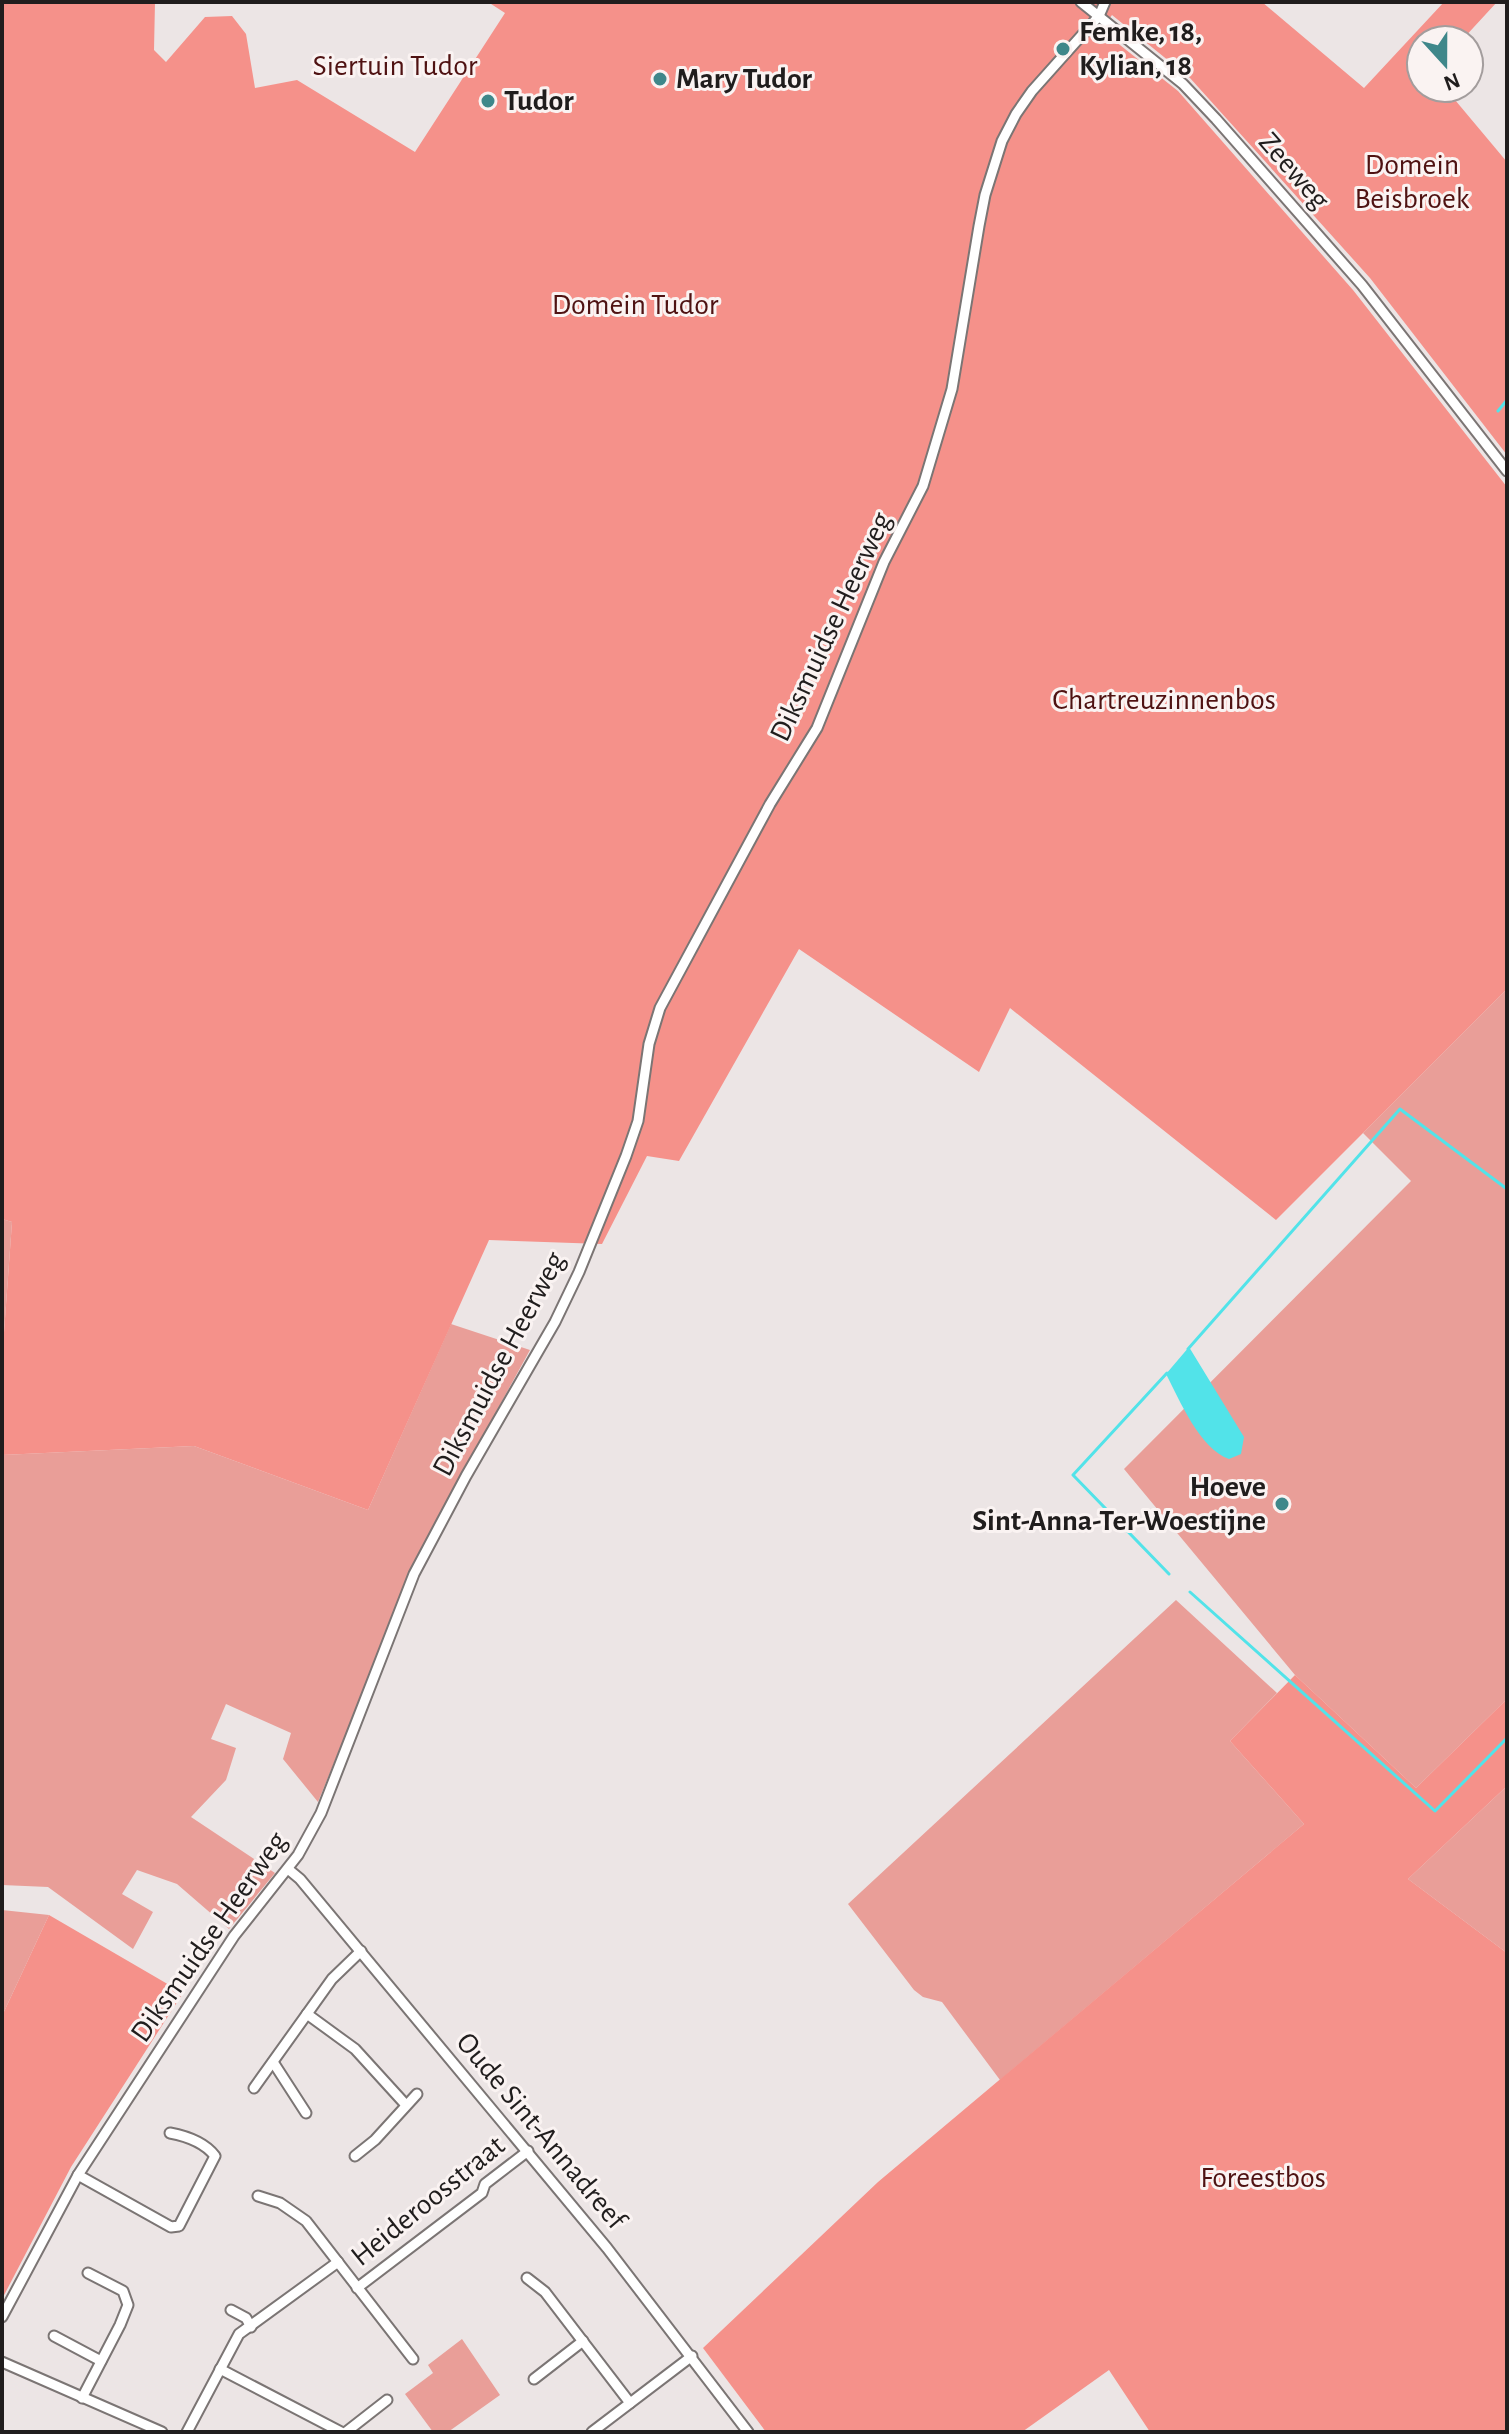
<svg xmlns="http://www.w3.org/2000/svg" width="1509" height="2434" font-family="'Alegreya Sans',sans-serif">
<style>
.green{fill:#e99e98}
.forest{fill:#f5918a}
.water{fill:#52e3e9}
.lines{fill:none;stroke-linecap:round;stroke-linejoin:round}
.stream{stroke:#52e3e9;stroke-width:3}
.minor-casing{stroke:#7b7574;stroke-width:13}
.minor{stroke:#fff;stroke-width:9}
.poi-dot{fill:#3f878a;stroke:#faf3f2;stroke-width:3}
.labels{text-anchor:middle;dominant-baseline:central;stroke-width:6;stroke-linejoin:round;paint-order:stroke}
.poi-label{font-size:30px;font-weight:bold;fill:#201d1d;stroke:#faf3f2;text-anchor:start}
.park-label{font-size:30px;fill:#4f1212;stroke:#faf3f2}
.street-label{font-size:30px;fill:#201d1d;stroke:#faf3f2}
</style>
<rect width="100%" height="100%" fill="#ece5e5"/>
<g class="green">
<path d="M1507 989V1699L1416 1788 1295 1675 1124 1469 1411 1181 1363 1133Z"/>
<path d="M2 1219 12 1222 2 1360Z"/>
<path d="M451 1324 530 1350 423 1545 318 1802 283 1759 291 1733 226 1704 211 1739 236 1748 226 1780 191 1817 275 1873 229 1929 177 1884 137 1870 122 1894 153 1912 133 1949 48 1887 2 1885V1455L194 1446 368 1510Z"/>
<path d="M1176 1600 1277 1693 1230 1741 1304 1824 1000 2080 942 2002 923 1997 914 1990 848 1904Z"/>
<path d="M1507 1786V1953L1408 1879Z"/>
<path d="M2 1910 49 1915 2 2016Z"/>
<path d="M462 2339 500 2395 448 2432H433L405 2394 433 2373 428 2365Z"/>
</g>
<g class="forest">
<path d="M2 2H155L154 50 166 62 205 17 232 16 246 34 255 88 297 80 415 152 505 13 488 2H1262L1364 88 1444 2H1497L1462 40H1421V88H1445L1507 162V455L1370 278 1190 78 1112 15 1101 30 1178 91 1353 290 1507 487V989L1276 1220 1010 1008 979 1072 799 949 679 1161 647 1156 602 1244 489 1240 368 1510 194 1446 2 1455V1360L12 1222 2 1219Z"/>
<path d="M1295 1675 1416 1788 1507 1699V1786L1408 1879 1507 1953V2432H1150L1109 2370 1022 2432H766L703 2348 878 2182 1304 1824 1230 1741Z"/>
<path d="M49 1915 183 1993 71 2167 2 2299V2016Z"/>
</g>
<path class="water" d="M1189 1347 1244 1437 1241 1454 1229 1459C1200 1449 1180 1401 1166 1374Z"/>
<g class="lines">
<g class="stream">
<path d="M1498 411 1507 400"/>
<path d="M1188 1349 1400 1109 1507 1189"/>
<path d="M1167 1373 1073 1475 1169 1574"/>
<path d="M1190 1592 1435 1811 1507 1738"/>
</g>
<g class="minor-casing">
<g id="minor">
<path d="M1081 2 1183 84 1216 119 1362 285 1507 471"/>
<path d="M288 1869 300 1879 607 2248 748 2432"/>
<path d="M307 2014 355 2049 406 2105"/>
<path d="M273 2062 306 2113"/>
<path d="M254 2088 332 1979 361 1951"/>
<path d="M355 2156 375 2140 417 2094"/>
<path d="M78 2175 171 2227 179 2226 215 2156C205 2143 186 2136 170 2133"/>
<path d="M258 2196 280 2203 306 2221 413 2359"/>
<path d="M527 2278 545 2292 630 2403"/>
<path d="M357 2288 482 2193 485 2184 528 2151"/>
<path d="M231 2310 246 2318 251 2327"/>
<path d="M2 2317 78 2175 234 1936 298 1855 321 1813 414 1574 466 1476 555 1322 579 1272 626 1156 638 1121 649 1044 660 1008 770 804 817 728 884 562 923 486 952 389 979 226 985 195 1002 141 1016 114 1032 91 1099 16 1105 2"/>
<path d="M54 2336 101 2361"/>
<path d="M2 2362 162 2432"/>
<path d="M220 2369 341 2432"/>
<path d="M534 2379 583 2341"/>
<path d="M82 2398 120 2325 128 2305 123 2291 88 2273"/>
<path d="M187 2432 239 2334 338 2262"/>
<path d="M346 2432 387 2400"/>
<path d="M592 2432 692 2356"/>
</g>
</g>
<use href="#minor" class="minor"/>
</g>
<g class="poi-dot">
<circle cx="1063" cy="49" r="8"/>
<circle cx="660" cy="79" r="8"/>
<circle cx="488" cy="101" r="8"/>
<circle cx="1282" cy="1504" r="8"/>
</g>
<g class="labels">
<g class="poi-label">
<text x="1079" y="32">Femke, 18,<tspan x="1079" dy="34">Kylian, 18</tspan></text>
<text x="676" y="79">Mary Tudor</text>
<text x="504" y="101">Tudor</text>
<text x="1266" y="1487" text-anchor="end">Hoeve<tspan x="1266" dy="34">Sint-Anna-Ter-Woestijne</tspan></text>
</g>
<g class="park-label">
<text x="395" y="66">Siertuin Tudor</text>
<text x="1412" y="165">Domein<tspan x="1412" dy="34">Beisbroek</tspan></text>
<text x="635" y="305">Domein Tudor</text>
<text x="1164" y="700">Chartreuzinnenbos</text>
<text x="1263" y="2178">Foreestbos</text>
</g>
<g class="street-label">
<text transform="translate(1294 171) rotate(49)">Zeeweg</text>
<text transform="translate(831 627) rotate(-65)">Diksmuidse Heerweg</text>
<text transform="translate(499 1364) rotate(-62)">Diksmuidse Heerweg</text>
<text transform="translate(209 1937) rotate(-55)">Diksmuidse Heerweg</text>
<text transform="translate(541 2131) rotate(50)">Oude Sint-Annadreef</text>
<text transform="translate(428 2201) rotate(-39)">Heideroosstraat</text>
</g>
</g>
<rect width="1509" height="2434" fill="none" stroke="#201d1d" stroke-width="8"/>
<g transform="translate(1445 64) rotate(159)"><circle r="38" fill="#faf3f2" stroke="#a39d9d" stroke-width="2"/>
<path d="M0-6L14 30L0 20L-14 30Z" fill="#3f878a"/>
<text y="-12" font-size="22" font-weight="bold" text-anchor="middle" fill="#201d1d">N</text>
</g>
</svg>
